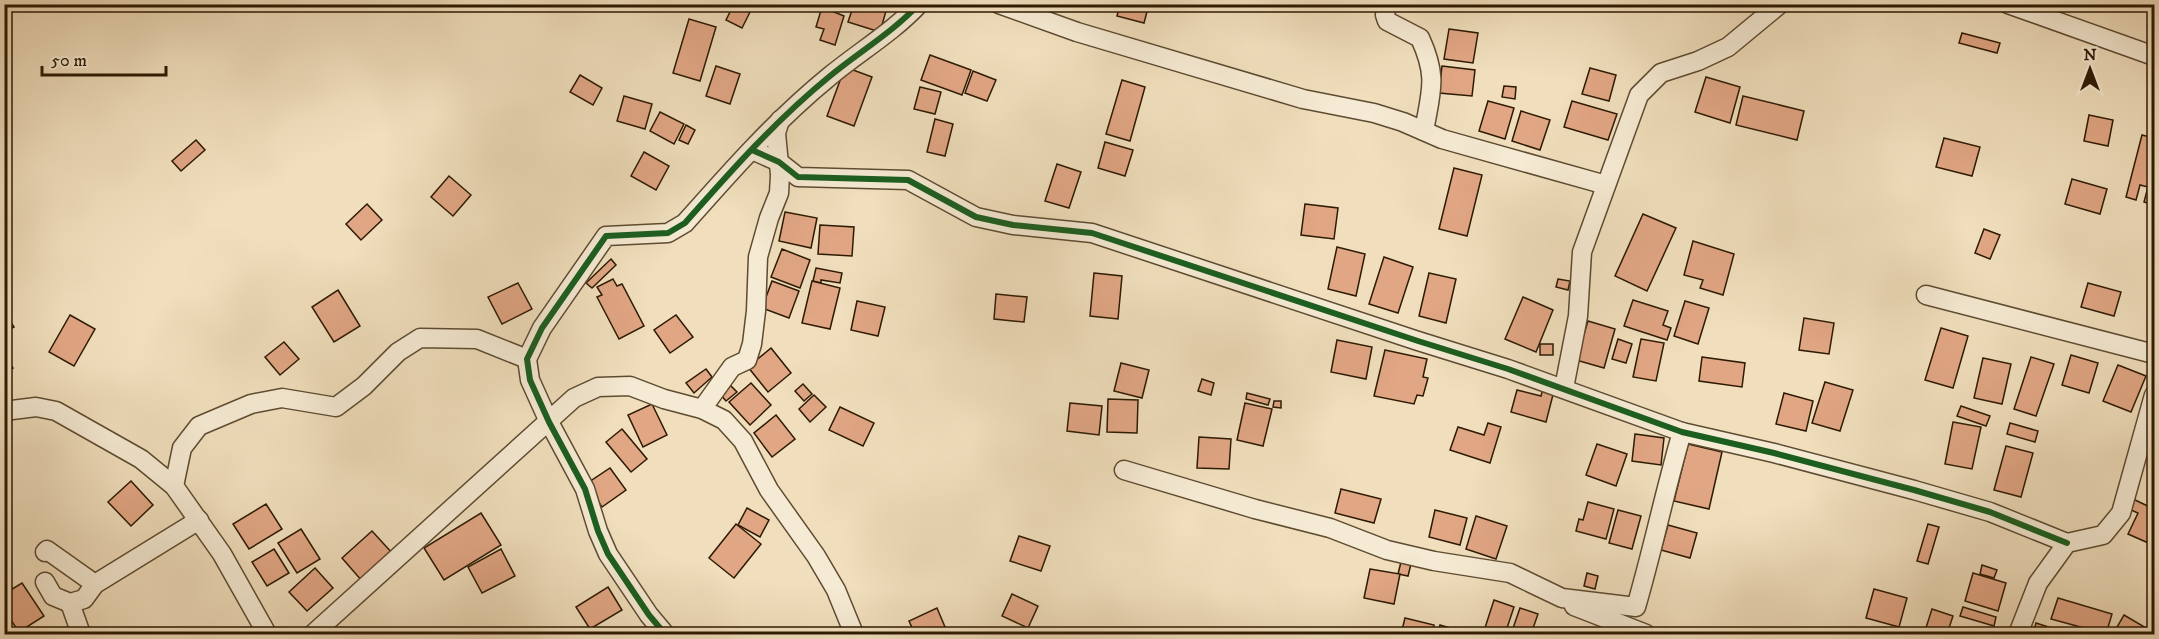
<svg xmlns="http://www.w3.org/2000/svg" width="2159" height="639" font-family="'IM FELL DW Pica',serif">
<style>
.building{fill:#e1a684;stroke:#2d1a03;stroke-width:1.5}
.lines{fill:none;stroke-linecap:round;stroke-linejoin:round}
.street-casing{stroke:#5e4b31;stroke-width:21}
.street{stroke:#f5ead3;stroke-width:18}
.cycleway-casing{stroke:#f5ead3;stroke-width:10}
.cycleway{stroke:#1b5e20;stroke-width:6}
</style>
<rect width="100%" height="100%" fill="#f0debc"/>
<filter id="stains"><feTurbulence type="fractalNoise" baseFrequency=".00333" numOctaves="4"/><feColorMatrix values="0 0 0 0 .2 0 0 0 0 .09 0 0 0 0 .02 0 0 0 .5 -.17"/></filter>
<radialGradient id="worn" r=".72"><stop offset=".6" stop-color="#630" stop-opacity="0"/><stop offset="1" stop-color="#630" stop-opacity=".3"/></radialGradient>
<g class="building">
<path d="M734 4H754L742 28 726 20Z"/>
<path d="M826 4H848L846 11Z"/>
<path d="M854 4H888L880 32 848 22Z"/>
<path d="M1120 4H1149L1144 23 1117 16Z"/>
<path d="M822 7 844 16 835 45 820 40 824 29 816 27Z"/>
<path d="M689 19 716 27 700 81 673 73Z"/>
<path d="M1449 29 1478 33 1473 63 1444 59Z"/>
<path d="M1962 33 2000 43 1997 53 1959 43Z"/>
<path d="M930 55 971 70 962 95 921 80Z"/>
<path d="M716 66 740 74 730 104 706 96Z"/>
<path d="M1442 66 1475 70 1472 96 1439 93Z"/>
<path d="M845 67 872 77 854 126 827 116Z"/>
<path d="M1590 68 1616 75 1609 101 1582 94Z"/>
<path d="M973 71 996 80 987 101 965 93Z"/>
<path d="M580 75 602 88 593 105 570 92Z"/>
<path d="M1706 77 1740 87 1730 123 1695 112Z"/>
<path d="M1122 80 1145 87 1130 141 1106 134Z"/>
<path d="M1504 86 1516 87 1515 99 1502 97Z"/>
<path d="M920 87 941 92 935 114 914 109Z"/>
<path d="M624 96 652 104 645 129 617 121Z"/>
<path d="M1743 96 1804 111 1797 140 1736 125Z"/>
<path d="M1488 101 1514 108 1505 139 1479 131Z"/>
<path d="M1572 101 1617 114 1608 140 1564 127Z"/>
<path d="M1521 111 1550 120 1540 150 1512 141Z"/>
<path d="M660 112 684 124 674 144 650 131Z"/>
<path d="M2089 115 2113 120 2108 146 2084 141Z"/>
<path d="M935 119 953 124 945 156 927 152Z"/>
<path d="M686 125 695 130 688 144 679 140Z"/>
<path d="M2142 135 2154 138V205L2144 202 2148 187 2140 185 2136 200 2126 197Z"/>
<path d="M1944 138 1980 147 1972 176 1936 167Z"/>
<path d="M196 140 205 150 181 171 172 161Z"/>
<path d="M1105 142 1133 150 1125 176 1098 168Z"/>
<path d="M644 152 669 166 656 190 631 176Z"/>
<path d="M1057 164 1081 172 1069 208 1045 201Z"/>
<path d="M1454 168 1482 175 1467 236 1439 229Z"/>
<path d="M449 176 471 195 453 216 431 197Z"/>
<path d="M2072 179 2107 189 2100 214 2065 204Z"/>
<path d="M367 204 382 220 361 240 346 224Z"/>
<path d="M1305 204 1338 208 1334 239 1301 235Z"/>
<path d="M785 212 817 218 811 248 779 241Z"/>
<path d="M1643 214 1676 228 1647 291 1615 276Z"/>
<path d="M820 225 854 227 852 256 818 254Z"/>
<path d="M1984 229 2000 235 1990 259 1975 253Z"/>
<path d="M1693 241 1734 254 1723 295 1700 288 1703 280 1684 275Z"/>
<path d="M1337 247 1365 254 1356 296 1328 289Z"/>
<path d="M782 249 810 260 800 288 771 277Z"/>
<path d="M1384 257 1413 267 1398 313 1369 304Z"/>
<path d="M611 259 616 265 592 288 586 283Z"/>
<path d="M816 268 842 273 840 283 821 280V283L813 281Z"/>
<path d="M1094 273 1122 276 1118 319 1090 316Z"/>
<path d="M1429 273 1456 279 1446 323 1419 316Z"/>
<path d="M613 279 617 286 622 284 644 326 619 339 597 297 602 295 597 287Z"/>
<path d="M1558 279 1570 281 1568 290 1556 287Z"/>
<path d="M772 281 799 291 789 318 762 308Z"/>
<path d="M812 281 840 288 830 329 802 323Z"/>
<path d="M518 283 532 309 502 324 488 297Z"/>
<path d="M2088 283 2121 292 2114 316 2081 307Z"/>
<path d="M338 290 360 326 334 342 312 307Z"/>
<path d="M996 294 1027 297 1024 322 994 319Z"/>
<path d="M1523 297 1553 310 1536 352 1505 339Z"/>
<path d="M1633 300 1668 311 1663 325 1671 328 1667 340 1624 326Z"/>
<path d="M857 301 885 307 878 336 851 330Z"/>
<path d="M1685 301 1709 308 1698 344 1674 336Z"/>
<path d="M4 312 14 327 4 333Z"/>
<path d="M70 315 95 329 74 366 49 352Z"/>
<path d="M676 315 693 337 670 353 654 330Z"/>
<path d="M1804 318 1834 323 1829 354 1799 350Z"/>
<path d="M1588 321 1615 329 1604 368 1576 360Z"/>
<path d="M1941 328 1968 336 1953 388 1925 380Z"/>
<path d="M1618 339 1632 344 1626 363 1612 359Z"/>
<path d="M1641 339 1664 343 1656 381 1633 377Z"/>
<path d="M1337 340 1372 347 1366 379 1331 372Z"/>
<path d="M284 342 299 359 280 375 265 357Z"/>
<rect x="1540" y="344" width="13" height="11"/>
<path d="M771 348 791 373 768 392 748 367Z"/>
<path d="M1385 350 1427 359 1423 377 1428 378 1423 396 1417 395 1414 404 1374 396Z"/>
<path d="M4 355 13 368 4 374Z"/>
<path d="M2071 355 2098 363 2089 393 2062 385Z"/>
<path d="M1702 357 1745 363 1742 387 1699 381Z"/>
<path d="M2031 357 2054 364 2036 416 2014 409Z"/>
<path d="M1983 358 2011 364 2002 404 1974 398Z"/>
<path d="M1121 363 1149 370 1142 398 1114 391Z"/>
<path d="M2118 365 2146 376 2131 412 2103 401Z"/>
<path d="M706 369 712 377 694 393 686 383Z"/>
<path d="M1202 379 1214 383 1211 395 1198 391Z"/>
<path d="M1825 382 1853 390 1840 431 1812 423Z"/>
<path d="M751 383 771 405 750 425 729 402Z"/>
<path d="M803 384 812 394 804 401 795 391Z"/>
<path d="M1544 384 1555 387 1546 422 1511 412 1517 390 1541 396Z"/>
<path d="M730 385 737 392 726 401 720 394Z"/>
<path d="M1247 393 1270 399 1268 405 1246 399Z"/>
<path d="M1784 393 1813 401 1806 431 1776 424Z"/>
<path d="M814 395 826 407 810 422 799 409Z"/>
<path d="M1108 399 1138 400 1137 433 1107 432Z"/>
<path d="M1274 401H1281V408L1273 407Z"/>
<path d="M1070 403 1102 406 1099 435 1067 431Z"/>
<path d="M1245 403 1272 409 1263 446 1237 440Z"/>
<path d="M652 404 667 435 643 447 628 415Z"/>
<path d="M1961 406 1990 416 1986 426 1957 416Z"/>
<path d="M840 407 874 423 863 446 829 430Z"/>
<path d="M776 415 795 439 772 457 754 433Z"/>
<path d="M1953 422 1981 427 1972 469 1945 464Z"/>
<path d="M1488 423 1501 427 1490 463 1450 450 1458 427 1484 435Z"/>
<path d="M2010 423 2038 431 2035 442 2007 434Z"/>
<path d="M622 429 647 459 631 472 606 442Z"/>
<path d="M1635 434 1664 438 1661 465 1632 461Z"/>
<path d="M1199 437 1231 439 1229 469 1197 468Z"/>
<path d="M1597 444 1627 454 1616 486 1586 475Z"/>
<path d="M1688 444 1722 452 1709 509 1674 501Z"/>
<path d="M2006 446 2033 453 2021 497 1994 490Z"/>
<path d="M610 468 626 490 602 507 586 484Z"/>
<path d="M131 481 153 505 131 526 108 502Z"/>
<path d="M1341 489 1381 499 1374 523 1335 513Z"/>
<path d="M2133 499 2154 509 2153 545 2128 534 2138 513 2129 509Z"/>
<path d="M1588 502 1614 509 1606 539 1576 531 1579 519 1583 520Z"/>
<path d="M266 504 282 529 249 549 233 524Z"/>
<path d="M747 508 769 520 760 537 738 525Z"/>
<path d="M1435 510 1467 518 1460 545 1429 537Z"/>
<path d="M1618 510 1641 516 1632 549 1609 543Z"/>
<path d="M481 513 501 545 444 580 424 548Z"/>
<path d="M1476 516 1507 526 1496 559 1466 549Z"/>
<path d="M736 524 761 544 734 578 709 558Z"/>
<path d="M1928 524 1939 527 1928 564 1917 561Z"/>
<path d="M1668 525 1697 533 1690 558 1661 550Z"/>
<path d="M301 529 320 559 297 573 278 543Z"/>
<path d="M372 531 393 554 362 581 342 558Z"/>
<path d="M1019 536 1050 546 1041 571 1010 561Z"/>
<path d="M274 549 289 573 267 586 252 562Z"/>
<path d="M501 549 515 576 482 593 468 567Z"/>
<path d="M1401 562 1411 564 1408 576 1398 574Z"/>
<path d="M1982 565 1997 570 1994 578 1980 574Z"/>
<path d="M315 568 333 588 307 611 289 592Z"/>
<path d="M1370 569 1400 574 1394 604 1364 598Z"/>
<path d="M1587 573 1598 576 1595 589 1584 586Z"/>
<path d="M1973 573 2006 583 1998 611 1965 601Z"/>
<path d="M22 583 44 616 19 632 4 610V594Z"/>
<path d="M608 587 622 610 590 629 576 607Z"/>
<path d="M1874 589 1907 598 1899 627 1866 618Z"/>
<path d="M1012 594 1038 606 1028 628 1002 616Z"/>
<path d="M2058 598 2112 614 2106 634 2051 619Z"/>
<path d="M1494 600 1514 607 1505 634H1483Z"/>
<path d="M1963 607 1996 617 1994 626 1960 616Z"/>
<path d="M937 608 948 634H915L909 621Z"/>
<path d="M1520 608 1538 614 1531 634H1511Z"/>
<path d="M1932 609 1953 616 1947 634H1924Z"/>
<path d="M2124 615 2153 632 2152 634H2113Z"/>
<path d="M1405 618 1434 625 1432 634H1401Z"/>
<path d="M2036 623 2064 632V634H2033Z"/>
<path d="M1440 625 1471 634H1438Z"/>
</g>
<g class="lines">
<g class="street-casing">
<g id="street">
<path d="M999 4 1077 32 1303 99 1374 113 1403 122 1442 139 1606 185"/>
<path d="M1387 4 1385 15 1387 21 1420 38C1438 77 1431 91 1424 131"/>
<path d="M2008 4 2154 56"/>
<path d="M752 150 779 162 798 177 908 180 976 217 1013 225 1092 233 1418 341 1508 369 1682 432 1774 453 1914 490 1990 512 2067 543"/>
<path d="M1926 295 2154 354"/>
<path d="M1564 388 1578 316 1582 252 1639 95 1661 73 1698 61 1728 47 1780 4"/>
<path d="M702 409 732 367 747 360 752 344 756 311 758 257 769 218 779 193 780 175 776 133 780 120"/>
<path d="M4 411 36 407 56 411 141 459 174 486 222 554 267 634"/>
<path d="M1124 470 1255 509 1330 528 1387 550 1434 561 1510 573 1562 598 1636 607C1653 549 1665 490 1682 432"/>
<path d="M174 486 182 448 199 426 251 404 282 398 336 407 364 386 398 352 420 338 477 339 527 359"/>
<path d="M45 552 47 550 95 584"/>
<path d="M45 582 53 596 70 603 84 599 95 584 199 520"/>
<path d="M70 603 81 634"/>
<path d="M1574 606 1646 634"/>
<path d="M313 634 574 398 598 387 630 386 664 399 702 409 724 420 743 441 769 490 816 556 836 590 854 634"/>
<path d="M665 634 649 615 608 554 598 531 585 489 549 422 530 380 527 359 542 328 606 236 668 233 685 223C731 171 776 120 830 76 859 52 893 32 919 4"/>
<path d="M2018 634 2038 583 2067 543 2103 535 2121 513 2154 395"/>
</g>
</g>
<use href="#street" class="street"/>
<g class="cycleway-casing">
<g id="cycleway">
<path d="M752 150 779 162 798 177 908 180 976 217 1013 225 1092 233 1418 341 1508 369 1682 432 1774 453 1914 490 1990 512 2067 543"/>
<path d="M665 634 649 615 608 554 598 531 585 489 549 422 530 380 527 359 542 328 606 236 668 233 685 223C731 171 776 120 830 76 859 52 893 32 919 4"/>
</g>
</g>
<use href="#cycleway" class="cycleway"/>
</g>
<rect width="2159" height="639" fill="none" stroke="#f0debc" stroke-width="24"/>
<rect x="6" y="6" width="2147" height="627" fill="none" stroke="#2d1a03" stroke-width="3"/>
<rect x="12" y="12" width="2135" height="615" fill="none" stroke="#2d1a03" stroke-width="1.5"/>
<g transform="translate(2090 69)" stroke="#f5ead3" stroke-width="4.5" paint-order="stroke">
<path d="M0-4.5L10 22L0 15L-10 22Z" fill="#2d1a03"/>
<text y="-9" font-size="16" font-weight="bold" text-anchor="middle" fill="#2d1a03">N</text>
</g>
<path d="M42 66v9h124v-9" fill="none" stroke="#2d1a03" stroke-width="3"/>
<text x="51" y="66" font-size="18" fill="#2d1a03" stroke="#f5ead3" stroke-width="4.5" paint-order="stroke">50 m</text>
<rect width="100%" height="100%" filter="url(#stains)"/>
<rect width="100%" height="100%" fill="url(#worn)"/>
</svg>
